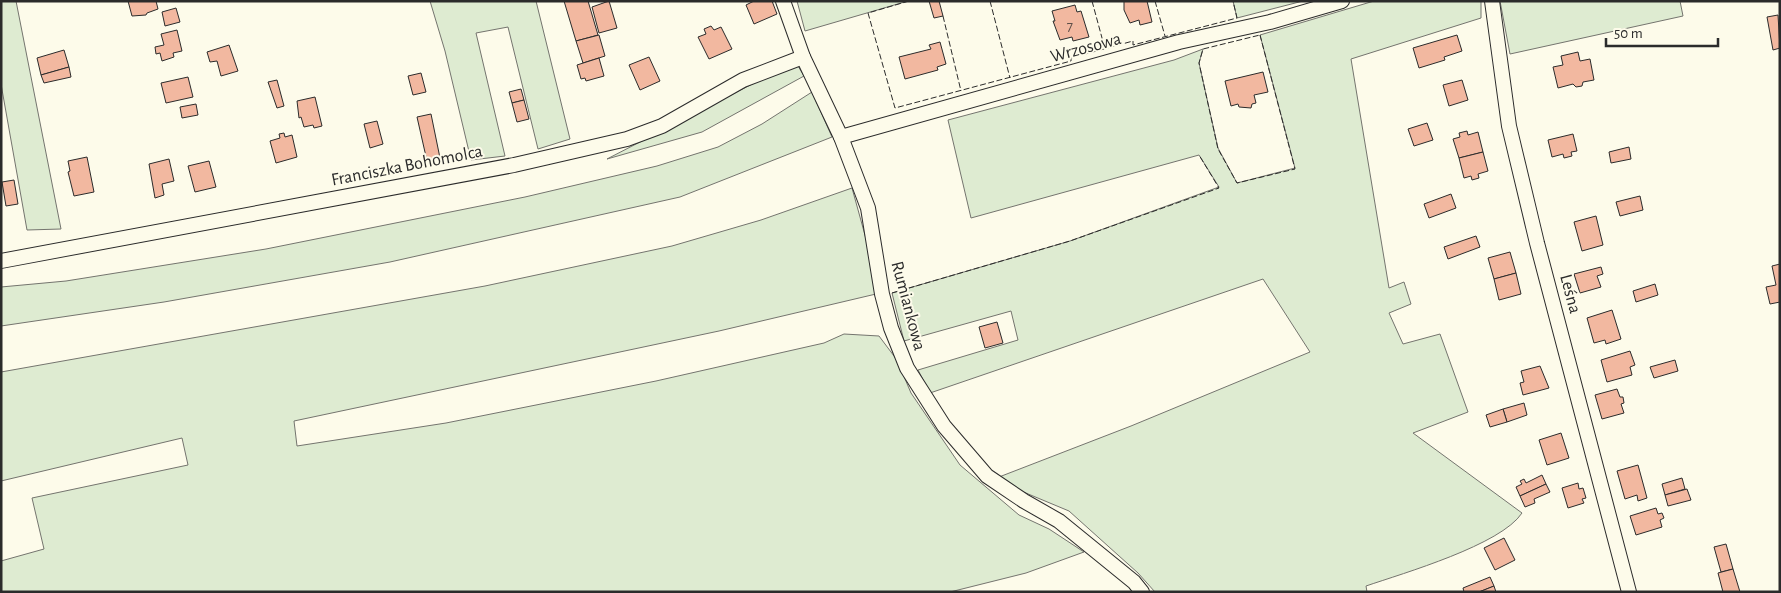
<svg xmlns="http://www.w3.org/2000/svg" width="1781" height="593" font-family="'Alegreya Sans',sans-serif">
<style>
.green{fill:#deebd1;stroke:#74746e}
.building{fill:#f2b8a0;stroke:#2b2b2b}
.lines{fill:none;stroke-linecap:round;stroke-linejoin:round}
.minor-casing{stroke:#2b2b2b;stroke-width:16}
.minor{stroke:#fdfbea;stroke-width:14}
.fence{stroke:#2b2b2b;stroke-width:1;stroke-dasharray:6 2.5;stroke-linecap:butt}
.labels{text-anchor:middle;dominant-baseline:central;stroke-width:4;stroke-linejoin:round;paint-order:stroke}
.number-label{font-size:15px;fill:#5d4e48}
.street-label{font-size:18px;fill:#2b2b2b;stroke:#fdfbea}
</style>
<rect width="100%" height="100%" fill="#fdfbea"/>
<g class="green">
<path d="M1 1H16L61 229 27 230 1 84Z"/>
<path d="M430 1H536L570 139 538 149 508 27 476 33 505 156 471 160 445 51Z"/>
<path d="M797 1H908L805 31Z"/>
<path d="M1233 1H1303L1237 18Z"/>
<path d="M1374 1H1481V18L1351 59 1389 288 1404 282 1411 304 1389 313 1403 344 1440 334 1468 412 1413 433 1522 513C1501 545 1404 573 1366 586L1367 592H1155L1138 573 1069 511 1021 491 999 477 1131 426 1310 352 1263 279 930 393 918 370 1018 340 1011 311 904 341 892 293 1070 241 1219 187 1199 155 971 218 948 120 1174 60 1203 49 1199 63 1218 148 1237 183 1295 168 1260 35Z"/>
<path d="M1500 1H1680L1683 16 1510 54Z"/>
<path d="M798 66 804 76 702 132 607 159 760 80Z"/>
<path d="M812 92 832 137 680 197 390 262 164 302 1 326V287L66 281 266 249 525 197 657 166 718 147 762 124Z"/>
<path d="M852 188 868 246 876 294 719 331 294 421 297 446 446 423 656 381 824 343 844 334 879 336 897 360 911 393 960 465 1019 515 1049 529 1084 552 1026 573 950 592H1V561L44 549 32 498 188 465 182 438 1 481V372L485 286 672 246 761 220Z"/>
</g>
<g class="building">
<path d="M128 1H156L158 9 147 13 146 15 132 16Z"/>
<path d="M564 1H588L598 35 576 41Z"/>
<path d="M609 1 617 28 599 33 592 7Z"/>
<path d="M772 1 777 14 754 24 746 5 754 1Z"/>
<path d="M929 1H939L943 16 934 18Z"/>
<path d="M1124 1H1147L1152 22 1140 25 1139 20 1130 23 1124 10Z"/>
<path d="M1075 5 1077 12 1081 11 1089 37 1073 41 1072 37 1060 40 1053 21H1055L1052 11Z"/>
<path d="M176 8 180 22 165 26 162 12Z"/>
<path d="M1778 15 1780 48 1773 50 1767 17Z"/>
<path d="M711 26 714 30 721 27 732 49 709 59 698 37 706 34 704 29Z"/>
<path d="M177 30 182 51 173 53 174 57 162 61 160 53 156 54 155 47 164 45 161 34Z"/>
<path d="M599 35 605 56 583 63 576 41Z"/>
<path d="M1457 35 1462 51 1444 57 1445 60 1419 68 1413 48Z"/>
<path d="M940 42 946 64 937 67 938 70 905 79 899 57 931 49 929 45Z"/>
<path d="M229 45 238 71 221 76 217 61 210 62 207 52Z"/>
<path d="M64 50 69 67 41 75 37 58Z"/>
<path d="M1578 52 1580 61 1590 59 1594 80 1583 82 1582 86 1576 87 1573 84 1558 88 1553 67 1563 65 1561 56Z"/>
<path d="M649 57 660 81 640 90 629 65Z"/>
<path d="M599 58 604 76 586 81 585 78 581 79 577 65Z"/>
<path d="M69 67 71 77 44 83 41 75Z"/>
<path d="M1263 72 1268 92 1254 95 1256 103 1252 104 1251 108 1239 107 1238 104 1231 106 1225 81Z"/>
<path d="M421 73 426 92 413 95 408 76Z"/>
<path d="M188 77 193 97 166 103 161 83Z"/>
<path d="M277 80 284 106 277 108 268 82Z"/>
<path d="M1462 80 1468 100 1449 106 1443 85Z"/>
<path d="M521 89 524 100 512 103 509 92Z"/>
<path d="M315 97 322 126 314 128 313 125 304 127 301 117 299 118 297 101Z"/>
<path d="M524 100 529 119 517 122 512 103Z"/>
<path d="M196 104 198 115 182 118 180 107Z"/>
<path d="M431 114 440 158 427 161 417 117Z"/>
<path d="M377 121 383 144 370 148 364 124Z"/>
<path d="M1427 123 1433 140 1414 146 1408 129Z"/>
<path d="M1467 131 1468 135 1478 132 1483 152 1459 158 1453 139 1460 137 1459 133Z"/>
<path d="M284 133 285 137 292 135 297 157 276 163 270 141 280 138 279 134Z"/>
<path d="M1573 134 1577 151 1571 152 1572 156 1564 158 1563 154 1552 157 1548 140Z"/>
<path d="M1629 147 1631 159 1611 163 1609 152Z"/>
<path d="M1483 152 1488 171 1478 174 1479 178 1472 180 1471 176 1464 178 1459 158Z"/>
<path d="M87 157 94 192 74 196 68 172 70 171 68 161Z"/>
<path d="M169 159 174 181 162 184 164 195 155 198 149 164Z"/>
<path d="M209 161 216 187 195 192 188 166Z"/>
<path d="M14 180 18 204 6 206 2 182Z"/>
<path d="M1451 194 1456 208 1429 218 1424 204Z"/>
<path d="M1640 196 1643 210 1620 216 1616 202Z"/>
<path d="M1596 216 1603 245 1582 251 1574 222Z"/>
<path d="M1476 236 1480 247 1448 259 1444 247Z"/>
<path d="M1510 252 1516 273 1494 279 1488 258Z"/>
<path d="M1780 264V302L1770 304 1766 287 1776 285 1772 266Z"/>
<path d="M1601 267 1603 274 1597 276 1601 287 1580 293 1574 274Z"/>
<path d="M1516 273 1521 294 1499 300 1494 279Z"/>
<path d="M1655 284 1658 295 1636 302 1633 291Z"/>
<path d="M1612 310 1621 339 1606 344 1605 340 1594 343 1587 318Z"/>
<path d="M997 322 1003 343 985 348 979 327Z"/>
<path d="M1630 351 1635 365 1630 367 1632 375 1607 382 1601 360Z"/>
<path d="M1675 360 1678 371 1654 378 1650 367Z"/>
<path d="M1540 366 1549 388 1523 395 1520 383 1524 382 1521 371Z"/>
<path d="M1617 389 1620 397H1623L1624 403 1621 404 1624 413 1602 419 1595 395Z"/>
<path d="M1524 403 1527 415 1507 422 1503 409Z"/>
<path d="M1503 409 1507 422 1490 427 1486 415Z"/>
<path d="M1561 433 1569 458 1547 465 1539 440Z"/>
<path d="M1638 465 1647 498 1638 501 1637 495 1625 499 1617 471Z"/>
<path d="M1542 475 1546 484 1520 496 1516 487 1522 484 1520 481 1524 479 1526 483Z"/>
<path d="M1682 478 1685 489 1665 495 1662 484Z"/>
<path d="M1578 483 1579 489 1583 488 1586 498 1582 499 1584 503 1568 508 1562 488Z"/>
<path d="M1546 484 1550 492 1534 499 1535 503 1525 507 1520 496Z"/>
<path d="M1687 489 1691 500 1668 506 1665 495Z"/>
<path d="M1656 508 1658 514 1662 513 1664 518 1660 520 1662 527 1636 535 1630 516Z"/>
<path d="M1504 538 1515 560 1495 570 1484 548Z"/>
<path d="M1726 544 1733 569 1721 572 1714 547Z"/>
<path d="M1733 569 1740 592H1723L1718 573Z"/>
<path d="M1490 577 1494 586 1479 592H1464L1463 588Z"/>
<path d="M1494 586 1496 592H1479Z"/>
</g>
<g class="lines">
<g class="minor-casing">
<g id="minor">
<path d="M783 1 803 57 841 137 868 208 882 294 891 328 907 368 944 426 987 476 1024 501 1059 521 1134 582 1142 592"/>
<path d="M1492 1 1509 126 1537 243 1629 592"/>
<path d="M841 137 1179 42 1270 22 1342 1"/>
<path d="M1 261 514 165 627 139 662 126 743 80 803 57"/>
</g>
</g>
<use href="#minor" class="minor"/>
<g class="fence">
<path d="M909 1 868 13 895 108 1071 61V58L1133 41V45L1237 18 1233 1"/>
<path d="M990 1 1010 78"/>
<path d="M1092 1 1105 49"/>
<path d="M1155 1 1165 36"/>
<path d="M943 16 961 91"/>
<path d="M1260 35 1295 169 1237 183 1218 149 1199 63 1203 49Z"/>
<path d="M892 293 1070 241 1219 188 1199 155"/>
</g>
</g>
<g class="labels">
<g class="number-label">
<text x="1070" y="26">7</text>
</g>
<g class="street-label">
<text transform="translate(1086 48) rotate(-15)">Wrzosowa</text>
<text transform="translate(407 166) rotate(-11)">Franciszka Bohomolca</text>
<text transform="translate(1570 294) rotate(75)">Leśna</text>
<text transform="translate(908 306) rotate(75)">Rumiankowa</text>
</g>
</g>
<rect width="1781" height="593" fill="none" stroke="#2b2b2b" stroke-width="5"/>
<path d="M1606 38v8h112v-8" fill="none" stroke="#2b2b2b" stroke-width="2.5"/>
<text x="1614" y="38" font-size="15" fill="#2b2b2b" stroke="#fdfbea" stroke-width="4" paint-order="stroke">50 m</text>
</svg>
